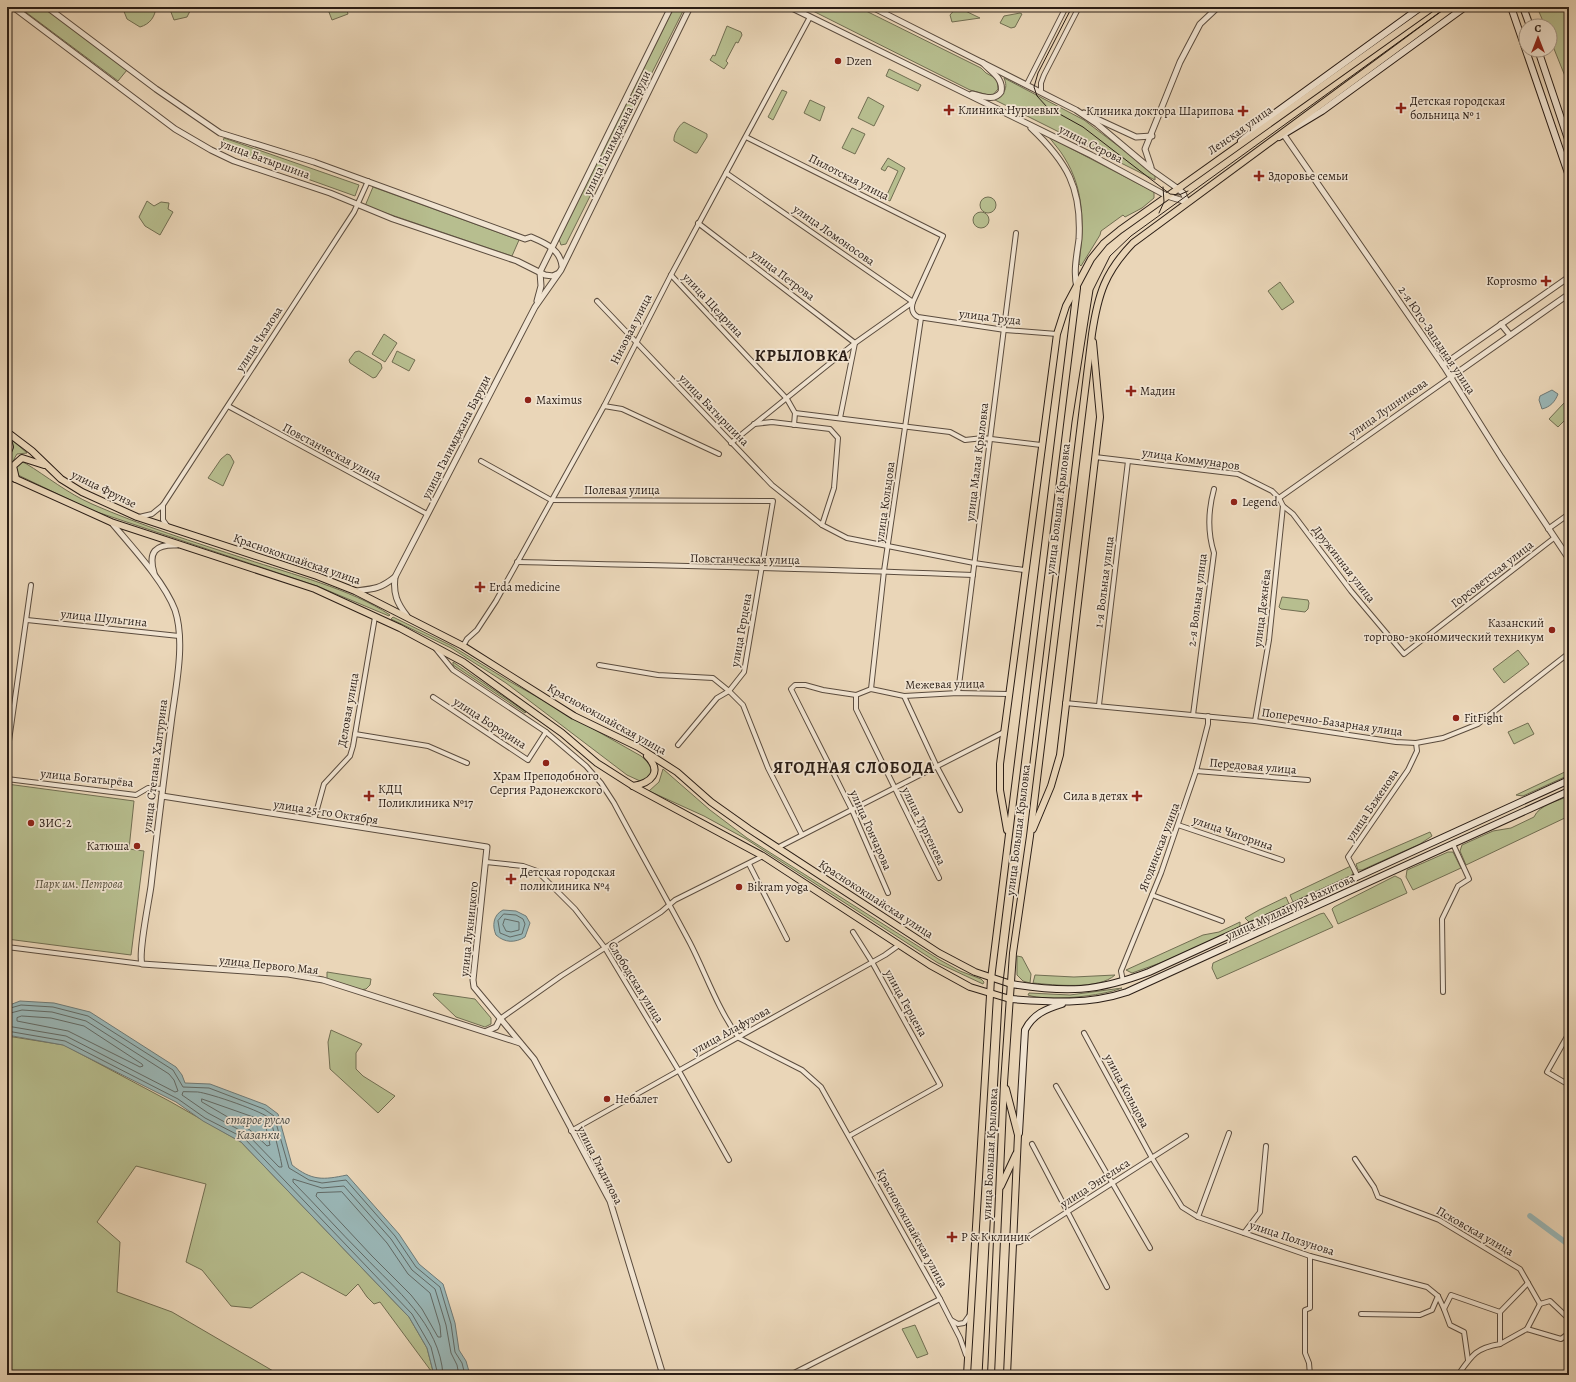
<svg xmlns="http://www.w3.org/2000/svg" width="1576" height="1382" font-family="Alegreya,serif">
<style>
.green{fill:#b7be8f;stroke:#716e52}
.water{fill:#9ab7b7;stroke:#6e7a77}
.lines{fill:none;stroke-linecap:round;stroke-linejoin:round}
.shore{stroke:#626a66;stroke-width:1}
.canal{stroke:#9ab7b7;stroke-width:5.5}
.minor-casing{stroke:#5b4c3e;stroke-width:6}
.tertiary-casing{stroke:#5b4c3e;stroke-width:7}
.secondary-casing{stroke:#2b1e16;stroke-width:8}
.primary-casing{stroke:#2b1e16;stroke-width:8}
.minor{stroke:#f1e4d1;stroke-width:4}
.tertiary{stroke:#f1e4d1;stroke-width:5}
.secondary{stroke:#f1e4d1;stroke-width:6}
.primary{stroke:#ead6b8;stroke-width:6}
.tram{stroke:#2b1e16;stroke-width:1}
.poi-dot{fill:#8f2418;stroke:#f1e4d1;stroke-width:1.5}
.labels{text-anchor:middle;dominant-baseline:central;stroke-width:3.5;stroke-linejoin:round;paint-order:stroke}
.poi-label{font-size:12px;fill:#2b1e16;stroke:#f1e4d1;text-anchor:start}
.street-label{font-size:12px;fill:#2b1e16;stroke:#f1e4d1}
.park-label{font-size:12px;font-style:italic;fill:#554e3a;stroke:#f1e4d1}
.water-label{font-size:13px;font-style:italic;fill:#4c4c46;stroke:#f1e4d1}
.district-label{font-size:16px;font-weight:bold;letter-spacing:1px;fill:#2b1e16;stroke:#f1e4d1}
</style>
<rect width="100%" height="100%" fill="#ead6b8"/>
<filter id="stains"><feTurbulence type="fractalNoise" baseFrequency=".005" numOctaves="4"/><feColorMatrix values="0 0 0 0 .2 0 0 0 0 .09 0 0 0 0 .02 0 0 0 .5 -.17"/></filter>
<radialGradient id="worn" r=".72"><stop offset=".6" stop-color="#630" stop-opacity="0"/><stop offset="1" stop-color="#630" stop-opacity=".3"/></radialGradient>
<g class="green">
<path d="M19 7H43L127 70 118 81Z"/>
<path d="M120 7H137L140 12 143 7H156C155 17 150 24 140 27L127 19 123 9Z"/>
<path d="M169 7H192L187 17 174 20Z"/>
<path d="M327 7H346L348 14 332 20Z"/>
<path d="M674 7H685L566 244 561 245 559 239Z"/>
<path d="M805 7H858L981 68 986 73 997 79 998 89 992 96 970 90Z"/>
<path d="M957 7 980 18 952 22 950 15Z"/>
<path d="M1537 7H1569V86L1550 39V26H1545Z"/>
<path d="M1020 13 1022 14 1015 27 1011 28 1000 23 1004 16Z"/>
<path d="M727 26 741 32 742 35 738 43 736 42 726 61 728 63 724 69 710 60 713 55 715 56Z"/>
<path d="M889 69 921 85 918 91 886 76Z"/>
<path d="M1004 78 1084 120 1155 174V180L993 99C1003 96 1009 89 1004 78Z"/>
<path d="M782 90 787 92 773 120 768 117Z"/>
<path d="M868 97 884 106 874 126 858 118Z"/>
<path d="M810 100 825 107 820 121 804 113Z"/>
<path d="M684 122 707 134V137L697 153H695L674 141C673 135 679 125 684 122Z"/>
<path d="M852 128 865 134 855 154 842 148Z"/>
<path d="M1049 137 1154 192V198L1142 208 1125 217 1123 215 1101 231 1100 235 1081 266 1079 264C1084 226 1085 190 1064 157 1060 150 1054 144 1049 137Z"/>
<path d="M224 138 359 185 355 196 221 148Z"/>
<path d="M888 158 905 168 890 201 885 199 898 171 888 166 885 171 881 169Z"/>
<path d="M373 187 519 240 512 256 365 206Z"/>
<circle cx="988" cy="205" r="8"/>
<path d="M147 201 154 206 161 202 169 203 168 209 173 212 160 235 145 226 139 217Z"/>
<circle cx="981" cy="220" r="8"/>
<path d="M1280 282 1294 302 1282 310 1268 291Z"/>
<path d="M384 334 397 343 385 362 372 354Z"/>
<path d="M359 351 381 364 382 368 376 377 373 378 350 363 349 360 355 352Z"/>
<path d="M397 351 415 360 409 371 392 362Z"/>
<path d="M1564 403 1569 407V416L1558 427 1549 419Z"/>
<path d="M11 439 27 453 17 454 14 459V468L7 465C7 455 14 450 11 439Z"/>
<path d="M227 454 230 455 234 462 223 486 208 478 221 459Z"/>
<path d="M21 462 25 463C48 477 67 493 92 504 142 526 194 542 246 559 291 574 351 589 390 615L389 616 317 586 91 510 18 475 16 472V466Z"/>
<path d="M1282 597 1308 600 1309 603 1308 609 1305 612 1281 609 1279 607Z"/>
<path d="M393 617 452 646 509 681 641 756C652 765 657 776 640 781L627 775 506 683 451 648 391 619Z"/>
<path d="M1518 650 1529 664 1504 683 1493 669Z"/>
<path d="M453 662 526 712 525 713 453 665Z"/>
<path d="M1528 723 1534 734 1514 744 1508 732Z"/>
<path d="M663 769 710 810 747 838 940 960 960 971 981 979 984 982 983 984 938 963 746 839 704 816 649 791 659 782Z"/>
<path d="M1569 770V775L1523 796 1516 795Z"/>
<path d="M7 784 134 801 129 849 144 851 131 955 7 939Z"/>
<path d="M1569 796V816L1466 865 1460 851 1462 845 1493 831 1511 828 1534 817C1539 805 1558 801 1569 796Z"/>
<path d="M1430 832 1432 836 1420 844 1362 870H1358L1356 864Z"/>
<path d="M1448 852H1453L1461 868 1413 890 1406 877 1407 870Z"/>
<path d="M1351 866 1353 874 1350 876 1293 902 1290 895Z"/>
<path d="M1395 876 1401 879 1407 893 1338 924 1332 909 1334 907Z"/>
<path d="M1286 897 1289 904 1249 922 1245 918 1259 910Z"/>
<path d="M1324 913 1333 927 1217 979 1212 968 1213 963 1320 914Z"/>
<path d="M1240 922V927L1163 962 1132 973 1126 970 1203 935 1219 932Z"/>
<path d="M1017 956 1022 957 1031 974 1030 983 1023 981 1017 975Z"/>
<path d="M327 972 371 979 370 985 366 989 360 990 327 980Z"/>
<path d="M1035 975 1074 977 1115 975C1099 990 1054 985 1033 983Z"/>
<path d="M1122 988C1103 996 1047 1002 1028 995L1029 993 1070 995Z"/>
<path d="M434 993 475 999 491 1018V1024L485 1027 456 1017 433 995Z"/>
<path d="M331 1030 362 1044 356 1053V1069L363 1076 395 1096 378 1113 330 1069 328 1042Z"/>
<path d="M7 1036 64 1045 171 1102 241 1142 409 1317 427 1348 434 1375 380 1302 374 1304 367 1297 358 1284 346 1296 302 1272 251 1308 231 1306 202 1270 186 1262 206 1184 136 1166 97 1222 120 1242 117 1292 172 1312 280 1375H7Z"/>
<path d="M915 1325 928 1354 917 1358 902 1329Z"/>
</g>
<g class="water">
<path d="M1552 390 1558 394C1555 402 1550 407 1542 409L1539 400 1540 396Z"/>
<path d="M503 910 516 911 526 916 530 923 525 937C515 943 505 943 496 935 492 926 493 915 503 910Z"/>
<path d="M20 1001 54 1003 90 1012 176 1067 182 1075 185 1083 210 1084 266 1105 278 1114 292 1165C312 1181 323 1180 347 1175L399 1234 419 1264 443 1284 455 1323 459 1350 466 1361 470 1375H434L427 1348 409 1317 241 1142 203 1121 176 1102 63 1045 7 1035V1006Z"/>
</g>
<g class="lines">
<g class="shore">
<path d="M504 914 516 915 523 919 525 924 522 934 510 937 500 933 498 921Z"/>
<path d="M505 919 519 922V930L511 932 506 931 503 925Z"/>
<path d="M7 1009 21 1005 53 1007 88 1016 173 1070 183 1087 209 1088 264 1109 274 1116 289 1168 309 1180 322 1183 346 1180 395 1236 416 1267 440 1287 451 1324 455 1352 462 1363 465 1375"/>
<path d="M7 1014 22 1010 52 1012 86 1021 169 1074 174 1080 178 1091 175 1092 66 1036 7 1026"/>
<path d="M22 1016 51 1018 84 1026 142 1064 143 1066 140 1067 68 1031 17 1021V1018Z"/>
<path d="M7 1031 65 1041 178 1099 205 1118 244 1138 412 1314 431 1347 438 1375"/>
<path d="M198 1092C209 1093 265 1112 270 1119 272 1123 282 1163 282 1167H279L247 1134 208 1113 182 1095 183 1092Z"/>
<path d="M202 1099 259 1119 265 1123 270 1145 267 1146 250 1130 202 1102Z"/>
<path d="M342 1192 387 1243 408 1274 430 1293 440 1326 441 1337H438L422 1309 411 1295 372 1256 316 1196 317 1193Z"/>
<path d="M443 1375C440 1324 395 1289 363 1255 339 1231 317 1206 293 1182V1179L322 1188 344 1186 391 1239 412 1270 435 1289 446 1325 451 1353 457 1365 459 1375"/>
</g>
<path class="canal" d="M1530 1216 1569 1245"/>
<g class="minor-casing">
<g id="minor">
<path d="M1027 84 1066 7"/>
<path d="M1041 91V83L1044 75 1079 7"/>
<path d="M726 173 913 302C911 308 912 314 918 317L1005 330 1057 334"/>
<path d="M698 223 855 343 840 418"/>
<path d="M671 275 787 399 795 413 794 425"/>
<path d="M597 301 772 485 822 525 847 538 974 563 1024 570"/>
<path d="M228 406 427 514"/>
<path d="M604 406 622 409 719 454"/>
<path d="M795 413 950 432 965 440 983 438 1041 445"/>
<path d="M754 424 772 422 830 429 838 438 834 488 822 525"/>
<path d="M731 443 855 343 913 302 943 236 746 137"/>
<path d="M1095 457 1238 474 1272 491 1279 498 1283 506 1269 640 1255 721"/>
<path d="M481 461 551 500 773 501 744 672 729 691 717 698 678 745"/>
<path d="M1279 498 1451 377"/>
<path d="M163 505V520L168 527"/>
<path d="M1283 506 1293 514 1351 591 1404 654 1554 538"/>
<path d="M139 517 152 514 163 505 354 212 368 181"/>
<path d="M1548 529 1569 514"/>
<path d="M517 562C669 566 821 568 973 575"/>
<path d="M27 620 179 636"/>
<path d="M463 646 467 639 477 630 496 601 604 406 671 275 810 17"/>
<path d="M436 649 453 670 546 732 586 766 601 783 614 803C639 850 665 896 690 943 706 974 718 1010 739 1038L802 1070 821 1087 940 1299 960 1338 966 1355"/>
<path d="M599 665 658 675 713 678 729 691 743 705 768 768 802 835"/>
<path d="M871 689 884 571 921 318"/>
<path d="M958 693 1016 233"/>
<path d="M856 695V709L939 878"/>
<path d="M904 696 937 767 960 810"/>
<path d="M433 697 528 760 546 732"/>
<path d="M1065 703 1255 721 1396 742 1416 743 1443 738 1478 724 1569 653"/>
<path d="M1099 705 1128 461"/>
<path d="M1193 715 1214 553C1207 531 1208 511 1214 489"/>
<path d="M355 734 428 746 467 763"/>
<path d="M7 755 31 585"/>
<path d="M1196 771 1308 780"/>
<path d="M7 779 136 795 148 788 163 789"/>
<path d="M314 820 324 784 350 756 353 746 375 617"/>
<path d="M1178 825 1282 860"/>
<path d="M777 848 1004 732"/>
<path d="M486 862 523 866 537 871 575 909 605 948 679 1071 729 1160"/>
<path d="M749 864 787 939"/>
<path d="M1358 877 1348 857 1408 770 1417 751 1416 743"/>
<path d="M888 893 852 810 791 689 795 685H805L823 690 856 695 871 689 904 696 958 693 1008 694"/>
<path d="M1152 895 1222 921"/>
<path d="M7 947 142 964"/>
<path d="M1123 981 1121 971 1161 873 1196 771 1208 724V716"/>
<path d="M1443 992 1442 919 1458 886 1469 879 1453 844"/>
<path d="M500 1019 561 976 661 912 675 900 763 856"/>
<path d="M1084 1033 1152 1158 1182 1207 1198 1217 1310 1256 1427 1287 1438 1296 1444 1309 1451 1295 1500 1312V1344C1476 1348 1472 1355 1458 1375"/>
<path d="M1569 1033 1547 1072 1569 1085"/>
<path d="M1056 1086 1150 1248"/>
<path d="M571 1131 885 955 899 945"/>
<path d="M849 1136 940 1085 872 962 853 932"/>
<path d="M1032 1144 1107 1287"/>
<path d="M1355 1159 1374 1187 1378 1197 1439 1220 1520 1269 1540 1304 1550 1301 1569 1319"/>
<path d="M1198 1217 1229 1133"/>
<path d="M1244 1233 1260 1212 1266 1146"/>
<path d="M1013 1243 1020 1242 1186 1136"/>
<path d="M1444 1309 1450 1325 1464 1332 1468 1360"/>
<path d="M1500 1312 1528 1283"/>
<path d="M1361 1314 1420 1315 1432 1310 1438 1296"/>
<path d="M951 1320 958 1324 964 1323 969 1316"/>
<path d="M1527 1329 1540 1304"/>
<path d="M1500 1344 1527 1329 1561 1339 1569 1333"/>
<path d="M790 1375 940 1299"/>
<path d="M1310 1375 1309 1363 1305 1353V1310L1310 1308V1256"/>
</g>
</g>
<g class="tertiary-casing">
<g id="tertiary">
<path d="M13 7 175 129 211 150 234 161 330 193 393 219 517 261 545 275 553 276 557 274"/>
<path d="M47 7 156 89 220 133 314 162 525 239 531 237C545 243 560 249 562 266"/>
<path d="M790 7 1091 155 1167 196 1187 202"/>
<path d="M872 7 1076 110 1097 124 1153 171 1177 188 1183 193 1187 202"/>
<path d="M972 94C982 96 994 102 1001 92 1004 78 991 72 983 63"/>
<path d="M1084 113 1136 137 1152 136"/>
<path d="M1031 128C1067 162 1082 188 1079 239 1077 255 1073 271 1077 288"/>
<path d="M1284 135 1443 365 1501 457 1569 559"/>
<path d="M1151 167 1145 149 1180 62 1200 24 1218 7"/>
<path d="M537 301 541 286 540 272 671 7"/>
<path d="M1501 324 1510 335"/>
<path d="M1443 365 1569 277"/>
<path d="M1451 377 1569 294"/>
<path d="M111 522C131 546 164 581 175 610 186 643 175 690 171 724 164 778 157 832 151 886 149 901 138 954 142 964L288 974 323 980 520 1043"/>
<path d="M154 573C148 552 155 544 177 545"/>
<path d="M355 591C374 589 380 589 395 577"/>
<path d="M407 616C397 603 393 594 395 577L535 307 561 270 690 7"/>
<path d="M162 796 487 847 473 980 474 987 534 1059 610 1201 663 1375"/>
<path d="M487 1031 496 1027 500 1019"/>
</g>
</g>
<g class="secondary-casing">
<g id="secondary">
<path d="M1511 7 1569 176"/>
<path d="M1523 7 1530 26"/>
<path d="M1538 50 1569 142"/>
<path d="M1279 137 1322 111 1465 7"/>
<path d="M1241 141 1271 116 1421 7"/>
<path d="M1011 984C1067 993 1096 992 1149 972L1569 780"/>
<path d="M1010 999C1050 1002 1088 1005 1127 992L1569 791"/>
<path d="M1019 1133 1025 1030C1033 1014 1046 1009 1062 1004"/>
</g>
</g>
<g class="primary-casing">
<g id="primary">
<path d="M7 432 32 451 61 479 82 492 137 517 317 576 355 591 463 646 574 716 638 747 677 772 711 802 749 829 939 953 975 972 1011 984"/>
<path d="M7 436 10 447 7 454"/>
<path d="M7 475 111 522 315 589 400 628 463 662 562 733 597 763 633 786 763 856 930 965 970 987 1010 999"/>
<path d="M16 479 13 466 22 458 44 465"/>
<path d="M633 786C651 783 663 772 647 756"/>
<path d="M1033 829 1051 786 1060 755 1100 417 1093 342"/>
<path d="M1007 830 1000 790V764L1057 334 1066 306 1091 259 1104 243 1120 230 1433 7"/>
<path d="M1006 1089 1018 1135 1007 1375"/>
<path d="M1001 1186 1016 1154"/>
<path d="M967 1375 991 979 1077 288"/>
<path d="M991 1375 1004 1083 1013 953 1030 836 1092 334C1098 294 1105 272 1133 243L1453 7"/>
</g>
</g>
<use href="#minor" class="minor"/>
<use href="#tertiary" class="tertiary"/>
<use href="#secondary" class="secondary"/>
<use href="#primary" class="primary"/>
<g class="tram">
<path d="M1072 7 1038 73 1034 87 1037 96 1047 107 1083 127 1170 194 1179 195 1188 191"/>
<path d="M1159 213 1164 202 1163 187"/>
<path d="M982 1375 1003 982 1072 422 1093 290 1110 256 1131 236 1447 7"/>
</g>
</g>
<g class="poi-dot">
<circle cx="838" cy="61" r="4"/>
<path d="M1399 102h4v4h4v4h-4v4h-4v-4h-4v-4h4z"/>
<path d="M947 104h4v4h4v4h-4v4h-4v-4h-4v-4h4z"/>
<path d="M1241 105h4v4h4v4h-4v4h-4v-4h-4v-4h4z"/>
<path d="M1257 170h4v4h4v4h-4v4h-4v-4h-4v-4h4z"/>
<path d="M1544 275h4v4h4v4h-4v4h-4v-4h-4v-4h4z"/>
<path d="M1129 385h4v4h4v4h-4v4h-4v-4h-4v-4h4z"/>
<circle cx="528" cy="400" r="4"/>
<circle cx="1234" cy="502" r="4"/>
<path d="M478 581h4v4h4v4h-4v4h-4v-4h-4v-4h4z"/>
<circle cx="1552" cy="630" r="4"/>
<circle cx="1456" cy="718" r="4"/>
<circle cx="546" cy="763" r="4"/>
<path d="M367 790h4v4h4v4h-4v4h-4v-4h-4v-4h4z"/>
<path d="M1135 790h4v4h4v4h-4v4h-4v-4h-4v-4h4z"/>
<circle cx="31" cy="823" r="4"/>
<circle cx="137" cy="846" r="4"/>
<path d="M509 873h4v4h4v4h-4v4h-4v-4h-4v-4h4z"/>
<circle cx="739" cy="887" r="4"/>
<circle cx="607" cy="1099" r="4"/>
<path d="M950 1231h4v4h4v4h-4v4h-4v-4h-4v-4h4z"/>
</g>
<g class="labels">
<g class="poi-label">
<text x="846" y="61">Dzen</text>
<text x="1410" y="101">Детская городская<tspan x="1410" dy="14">больница № 1</tspan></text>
<text x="958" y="110">Клиника Нуриевых</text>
<text x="1234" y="111" text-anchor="end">Клиника доктора Шарипова</text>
<text x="1268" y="176">Здоровье семьи</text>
<text x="1537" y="281" text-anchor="end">Koprosmo</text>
<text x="1140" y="391">Мадин</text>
<text x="536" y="400">Maximus</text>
<text x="1242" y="502">Legend</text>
<text x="489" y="587">Erda medicine</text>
<text x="1544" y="623" text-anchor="end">Казанский<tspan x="1544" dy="14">торгово-экономический техникум</tspan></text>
<text x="1464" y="718">FitFight</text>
<text x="546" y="776" text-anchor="middle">Храм Преподобного<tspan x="546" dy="14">Сергия Радонежского</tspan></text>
<text x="378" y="789">КДЦ<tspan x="378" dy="14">Поликлиника №17</tspan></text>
<text x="1128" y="796" text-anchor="end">Сила в детях</text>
<text x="39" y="823">ЗИС-2</text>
<text x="129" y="846" text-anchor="end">Катюша</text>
<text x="520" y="872">Детская городская<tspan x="520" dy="14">поликлиника №4</tspan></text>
<text x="747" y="887">Bikram yoga</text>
<text x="615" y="1099">Небалет</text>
<text x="961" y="1237">Р &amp; К клиник</text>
</g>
<g class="street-label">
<text transform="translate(1240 130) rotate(-35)">Ленская улица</text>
<text transform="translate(617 133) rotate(-64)">улица Галимджана Баруди</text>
<text transform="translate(1091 144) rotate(27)">улица Серова</text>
<text transform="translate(265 159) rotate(20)">улица Батыршина</text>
<text transform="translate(849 177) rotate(27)">Пилотская улица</text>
<text transform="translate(834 235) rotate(35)">улица Ломоносова</text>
<text transform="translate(783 275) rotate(37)">улица Петрова</text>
<text transform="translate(713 305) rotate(47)">улица Щедрина</text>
<text transform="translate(990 317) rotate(7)">улица Труда</text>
<text transform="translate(631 329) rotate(-63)">Низовая улица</text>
<text transform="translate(259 339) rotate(-57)">улица Чкалова</text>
<text transform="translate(1437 340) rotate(56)">2-я Юго-Западная улица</text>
<text transform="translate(1388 408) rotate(-35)">улица Лушникова</text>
<text transform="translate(714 410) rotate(46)">улица Батыршина</text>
<text transform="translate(456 437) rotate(-63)">улица Галимджана Баруди</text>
<text transform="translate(332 452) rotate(28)">Повстанческая улица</text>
<text transform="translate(1191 459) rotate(8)">улица Коммунаров</text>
<text transform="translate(977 462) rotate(-83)">улица Малая Крыловка</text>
<text transform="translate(104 489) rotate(26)">улица Фрунзе</text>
<text x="622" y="490">Полевая улица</text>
<text transform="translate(885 502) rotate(-82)">улица Кольцова</text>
<text transform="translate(1058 509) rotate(-83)">улица Большая Крыловка</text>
<text transform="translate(297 559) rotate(19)">Краснококшайская улица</text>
<text transform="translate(745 559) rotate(1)">Повстанческая улица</text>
<text transform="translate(1344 564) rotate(52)">Дружинная улица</text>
<text transform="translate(1492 574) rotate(-38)">Горсоветская улица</text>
<text transform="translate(1104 582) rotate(-83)">1-я Вольная улица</text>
<text transform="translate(1197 600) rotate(-83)">2-я Вольная улица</text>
<text transform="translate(1262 608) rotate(-83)">улица Дежнёва</text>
<text transform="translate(104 618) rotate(6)">улица Шульгина</text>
<text transform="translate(741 630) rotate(-80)">улица Герцена</text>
<text transform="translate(945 684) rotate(-1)">Межевая улица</text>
<text transform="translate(348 710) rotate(-80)">Деловая улица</text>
<text transform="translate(607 719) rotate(29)">Краснококшайская улица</text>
<text transform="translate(1332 722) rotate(8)">Поперечно-Базарная улица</text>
<text transform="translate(490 723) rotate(33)">улица Бородина</text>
<text transform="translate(155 766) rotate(-83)">улица Степана Халтурина</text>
<text transform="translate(1253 766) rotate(5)">Передовая улица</text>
<text transform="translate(87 778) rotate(6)">улица Богатырёва</text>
<text transform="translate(1372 805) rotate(-56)">улица Баженова</text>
<text transform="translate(326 812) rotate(9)">улица 25-го Октября</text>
<text transform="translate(924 826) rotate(64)">улица Тургенева</text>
<text transform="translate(871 830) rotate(66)">улица Гончарова</text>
<text transform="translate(1018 830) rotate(-83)">улица Большая Крыловка</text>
<text transform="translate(1233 833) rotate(19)">улица Чигорина</text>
<text transform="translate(1159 847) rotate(-69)">Ягодинская улица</text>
<text transform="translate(876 899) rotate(33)">Краснококшайская улица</text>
<text transform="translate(1290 907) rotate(-25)">улица Мулланура Вахитова</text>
<text transform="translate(469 929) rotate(-84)">улица Лукницкого</text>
<text transform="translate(269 965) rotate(6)">улица Первого Мая</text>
<text transform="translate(636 982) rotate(58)">Слободская улица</text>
<text transform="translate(906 1003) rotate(61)">улица Герцена</text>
<text transform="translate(731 1030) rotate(-29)">улица Алафузова</text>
<text transform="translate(1127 1091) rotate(62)">улица Кольцова</text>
<text transform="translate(990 1154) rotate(-87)">улица Большая Крыловка</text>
<text transform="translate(600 1165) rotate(63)">улица Гладилова</text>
<text transform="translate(1095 1183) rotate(-33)">улица Энгельса</text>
<text transform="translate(912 1228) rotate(61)">Краснококшайская улица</text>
<text transform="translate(1475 1231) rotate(30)">Псковская улица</text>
<text transform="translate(1292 1238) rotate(18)">улица Ползунова</text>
</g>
<g class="park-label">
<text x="79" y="884">Парк им. Петрова</text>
</g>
<g class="water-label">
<text x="258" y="1119">старое русло<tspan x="258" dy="15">Казанки</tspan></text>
</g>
<g class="district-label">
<text x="802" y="356">КРЫЛОВКА</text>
<text x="854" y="768">ЯГОДНАЯ СЛОБОДА</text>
</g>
</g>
<rect width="1576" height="1382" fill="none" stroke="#ead6b8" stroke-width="24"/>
<rect x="8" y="8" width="1560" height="1366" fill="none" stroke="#2b1e16" stroke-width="2"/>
<rect x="12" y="12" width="1552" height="1358" fill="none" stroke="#2b1e16"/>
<g transform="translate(1538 38)"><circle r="19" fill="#f1e4d1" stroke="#a29586"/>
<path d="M0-3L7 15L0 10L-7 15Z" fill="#8f2418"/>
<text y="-6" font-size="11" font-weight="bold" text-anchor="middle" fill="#2b1e16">С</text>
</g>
<rect width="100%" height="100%" filter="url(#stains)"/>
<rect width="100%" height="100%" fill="url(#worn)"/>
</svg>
